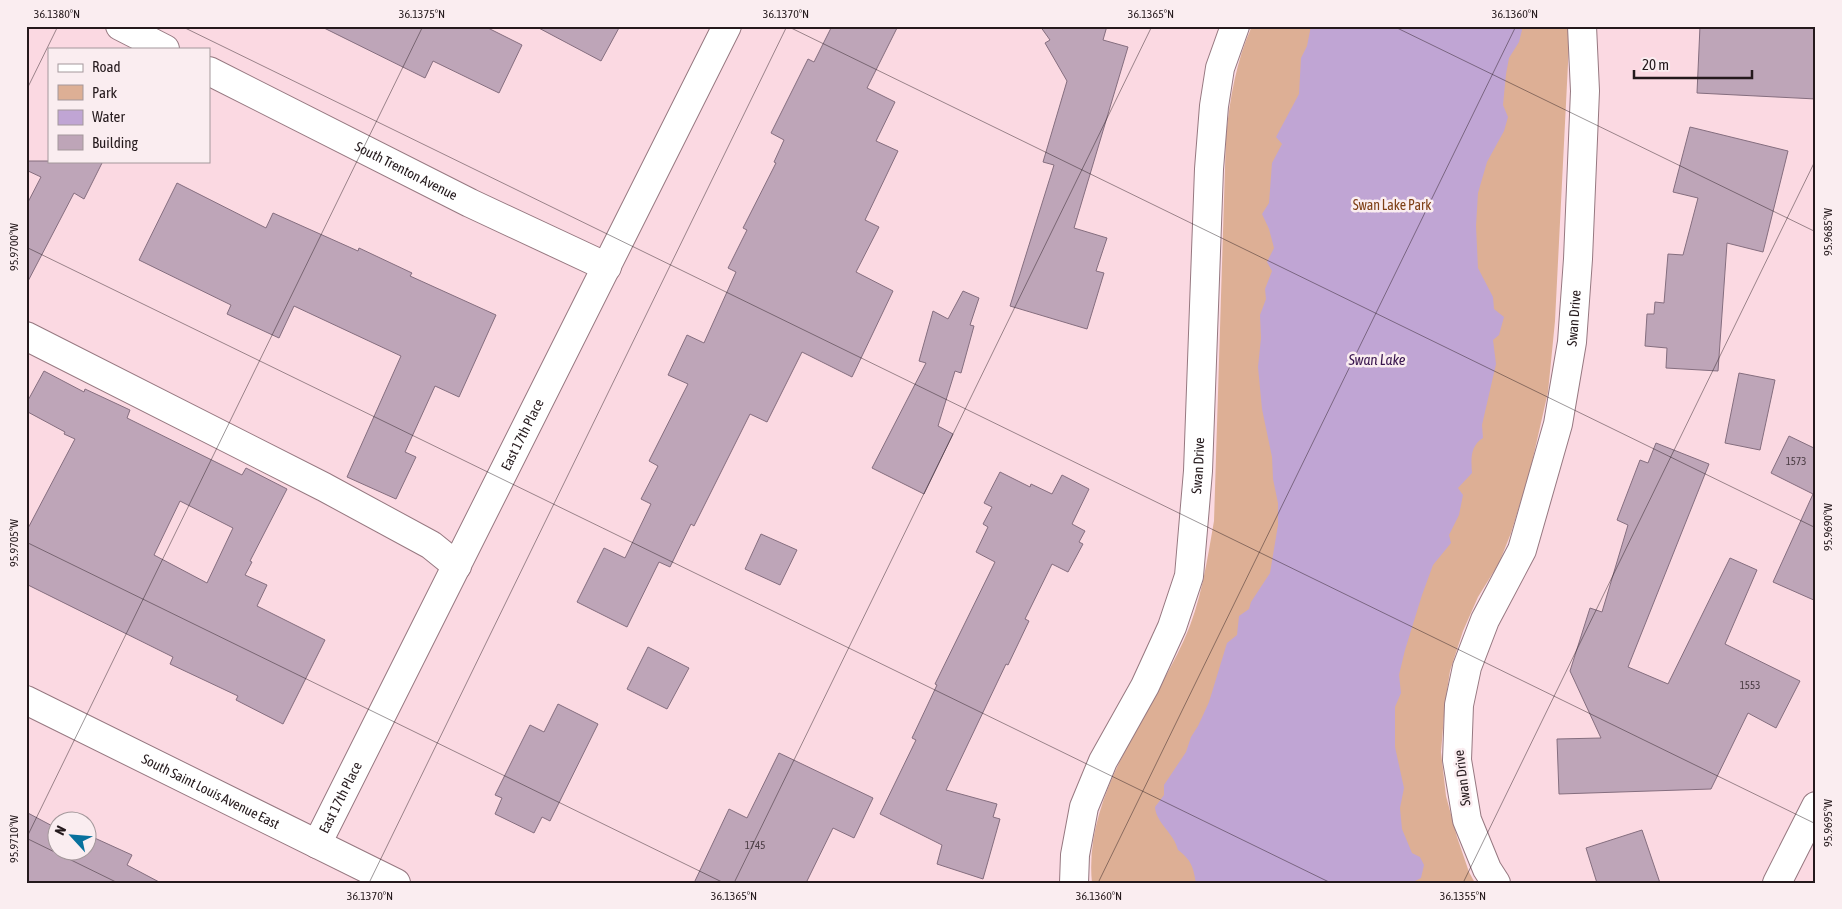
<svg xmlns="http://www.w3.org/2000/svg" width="1842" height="909" font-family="'Asap Condensed',sans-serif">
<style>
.green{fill:#ddaf95}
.water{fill:#c0a5d4}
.building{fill:#bea5b8;stroke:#856e7f;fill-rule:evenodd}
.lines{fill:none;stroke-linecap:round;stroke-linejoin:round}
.minor-casing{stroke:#967880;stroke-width:30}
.minor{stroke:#fff;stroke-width:28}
.ticks{fill:none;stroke:#24191c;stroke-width:1;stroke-opacity:0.45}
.labels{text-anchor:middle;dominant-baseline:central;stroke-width:5;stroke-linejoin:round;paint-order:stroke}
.number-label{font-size:11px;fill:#4a3c43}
.street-label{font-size:14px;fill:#24191c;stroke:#faedf0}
.park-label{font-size:14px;fill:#7f4016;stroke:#faedf0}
.water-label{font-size:15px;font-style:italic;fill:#39164e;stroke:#faedf0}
.neatline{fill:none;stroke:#24191c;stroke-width:2}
.ticks-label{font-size:12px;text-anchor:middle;fill:#24191c}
</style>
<rect width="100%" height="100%" fill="#fbd9e2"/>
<path class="green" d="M1252 26H1568L1569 44 1555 321 1548 392 1530 471 1511 533 1499 563 1478 597 1463 631 1450 671 1445 704 1441 752 1446 796 1457 837 1469 872 1475 883H1092C1083 796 1150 715 1184 640 1201 603 1207 561 1214 521L1226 136C1230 98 1236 61 1252 26Z"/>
<path class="water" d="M1311 26H1520L1522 30 1519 42 1509 58 1506 74 1503 105 1508 117 1504 131 1487 162 1478 193 1476 226 1478 268 1493 297 1494 309 1504 317 1499 335 1493 340 1496 364 1482 425 1483 438C1470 446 1471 459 1472 473L1458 488 1463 495 1459 515 1449 535 1451 543 1433 565 1422 595 1405 650 1399 675 1401 693 1395 707V747L1404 788 1400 808 1402 829 1412 853 1420 857 1424 865 1421 878 1411 883H1196C1193 866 1191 860 1178 850 1174 833 1156 823 1155 807L1164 795V785L1186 752 1191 737 1198 726 1209 702 1227 643 1237 635 1239 616 1249 609 1251 602 1270 573 1278 525V503L1273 479 1272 457 1262 409 1258 367 1261 338 1260 315 1266 299 1265 289 1272 271 1267 262 1274 248 1269 229 1262 214 1269 203 1272 163 1282 144 1276 137 1299 94 1301 58 1307 46Z"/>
<g class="building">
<path d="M320 26H484L522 45 499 93 433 61 425 78Z"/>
<path d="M535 26H620L601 61Z"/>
<path d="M832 26H898L867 88 895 102 876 141 898 151 865 220 879 227 856 272 893 291 852 377 802 352 767 422 750 414 694 526 691 524 670 567 659 562 627 627 577 602 604 548 625 558 651 504 641 499 658 466 649 461 688 384 668 375 687 335 704 343 736 272 728 268 747 230 743 228 776 163 774 162 784 140 771 133 808 59 814 62Z"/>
<path d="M1040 26H1107L1103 40 1128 47 1074 228 1107 238 1096 271 1104 273 1087 329 1010 306 1054 165 1043 162 1067 81 1045 43 1050 40Z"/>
<path d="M1700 26H1816V99L1697 93Z"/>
<path d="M1690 127 1788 151 1763 252 1727 243 1718 371 1666 368 1667 348 1645 346 1647 314H1654L1655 302 1664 303 1668 254 1683 255 1698 198 1673 192Z"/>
<path d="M26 161H103L84 199 74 193 26 285V206L41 177 26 170Z"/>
<path d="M177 183 266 228 273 213 358 251 359 248 412 273 410 276 496 315 459 397 435 386 405 452 416 457 396 499 347 477 401 356 294 306 279 338 227 314 231 305 139 260Z"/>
<path d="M963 291 979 298 970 325 974 326 961 373 955 371 938 426 953 434 924 494 872 468 926 363 919 361 933 311 948 319Z"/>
<path d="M44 371 84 392 85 389 130 410 127 418 242 475 246 468 287 489 250 561 252 562 245 575 267 585 257 606 325 640 283 724 236 700 238 696 170 664 173 657 26 584V532L75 439 64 434 65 432 26 411V404ZM180 501 233 528 207 583 154 555Z"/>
<path d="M1739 373 1775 380 1760 450 1725 443Z"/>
<path d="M1789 436 1816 449V601L1773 582 1813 494 1771 473Z"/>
<path d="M1656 443 1709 464 1628 667 1668 684 1730 558 1757 570 1725 644 1800 681 1776 728 1748 713 1711 789 1559 794 1557 739 1601 738 1570 671 1590 608 1602 612 1628 525 1617 520 1640 460 1648 463Z"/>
<path d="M1000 472 1030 487 1031 484 1052 494 1062 475 1089 489 1072 524 1085 531 1079 542 1083 544 1068 572 1052 564 1025 619 1029 621 1008 665 1006 664 946 790 997 804 993 817 1000 819 983 879 937 864 942 845 880 814 916 740 912 738 937 685 935 684 995 562 976 552 988 527 983 524 992 507 984 503Z"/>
<path d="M761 534 797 550 780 585 745 569Z"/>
<path d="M648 647 689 668 667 709 627 689Z"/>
<path d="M558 704 598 724 550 821 542 817 534 833 495 814 502 798 495 795 530 725 544 732Z"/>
<path d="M779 753 873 798 854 838 833 828 806 883H694L729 809 747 818Z"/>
<path d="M26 812 58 829V852H88V835L132 855 127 865 161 883H26Z"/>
<path d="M1642 830 1660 883H1597L1586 848Z"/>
</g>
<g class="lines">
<g class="minor-casing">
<g id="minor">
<path d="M120 26 165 49"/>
<path id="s1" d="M209 71 470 203 607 267"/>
<path d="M26 336 324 487 431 545 457 566"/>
<path id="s2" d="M26 700 396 883"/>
<path id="s3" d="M317 844 727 26"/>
<path id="s4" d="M1074 883 1075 855 1084 807 1103 761 1145 686 1172 627 1189 576 1198 471 1209 169 1214 106 1220 68 1235 26"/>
<path id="s5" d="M1496 883 1487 869 1467 820 1457 760 1459 705 1467 667 1485 620 1522 550 1558 424 1572 342 1578 259 1585 91 1582 26"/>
<path d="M1777 883 1816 806"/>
</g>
</g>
<use href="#minor" class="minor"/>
</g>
<path class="ticks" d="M181 26 1816 824M787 26 1816 528M1393 26 1816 232M26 91 58 26M26 247 1331 883M26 542 724 883M26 838 118 883M26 839 423 26M369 883 787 26M734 883 1152 26M1098 883 1516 26M1463 883 1816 159"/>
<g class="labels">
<g class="number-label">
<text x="1796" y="461">1573</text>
<text x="1750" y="685">1553</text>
<text x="755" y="845">1745</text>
</g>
<g class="street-label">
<text stroke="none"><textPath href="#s1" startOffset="221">South Trenton Avenue</textPath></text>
<text stroke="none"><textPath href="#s5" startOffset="592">Swan Drive</textPath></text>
<text stroke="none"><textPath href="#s3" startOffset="458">East 17th Place</textPath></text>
<text stroke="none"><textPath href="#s4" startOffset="442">Swan Drive</textPath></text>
<text transform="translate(1462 778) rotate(-97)">Swan Drive</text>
<text stroke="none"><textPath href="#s2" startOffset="206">South Saint Louis Avenue East</textPath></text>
<text stroke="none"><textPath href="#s3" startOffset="52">East 17th Place</textPath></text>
</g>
<g class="park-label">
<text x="1392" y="205">Swan Lake Park</text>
</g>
<g class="water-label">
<text x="1377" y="359">Swan Lake</text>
</g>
</g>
<rect width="1842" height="909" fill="none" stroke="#faedf0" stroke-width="55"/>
<rect x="48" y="48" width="162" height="115" fill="#faedf0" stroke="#a4989b"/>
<rect x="58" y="64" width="25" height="8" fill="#ffffff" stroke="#a4989b"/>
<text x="92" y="72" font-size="15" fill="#24191c">Road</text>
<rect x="58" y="85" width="25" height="15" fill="#ddaf95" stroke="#a4989b"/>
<text x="92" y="98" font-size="15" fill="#24191c">Park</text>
<rect x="58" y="110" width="25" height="15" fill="#c0a5d4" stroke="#a4989b"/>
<text x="92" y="122" font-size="15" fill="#24191c">Water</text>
<rect x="58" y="135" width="25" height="15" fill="#bea5b8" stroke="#a4989b"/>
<text x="92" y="148" font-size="15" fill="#24191c">Building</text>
<g transform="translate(72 836) rotate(296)"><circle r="24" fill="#faedf0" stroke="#a4989b"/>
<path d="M0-4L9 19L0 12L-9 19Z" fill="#08719d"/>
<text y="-8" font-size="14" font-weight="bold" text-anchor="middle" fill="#24191c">N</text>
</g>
<path d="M1634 70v8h118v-8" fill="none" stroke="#24191c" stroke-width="2.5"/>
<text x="1642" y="70" font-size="15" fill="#24191c" stroke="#faedf0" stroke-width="4" paint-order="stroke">20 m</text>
<rect x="28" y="28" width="1786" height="854" class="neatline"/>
<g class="ticks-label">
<text x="57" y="18">36.1380°N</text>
<text x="422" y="18">36.1375°N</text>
<text x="786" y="18">36.1370°N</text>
<text x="1151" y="18">36.1365°N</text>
<text x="1515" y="18">36.1360°N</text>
<text transform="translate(1828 232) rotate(-90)" y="4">95.9685°W</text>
<text transform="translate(14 247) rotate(-90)" y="4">95.9700°W</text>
<text transform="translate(1828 527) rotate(-90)" y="4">95.9690°W</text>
<text transform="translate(14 543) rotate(-90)" y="4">95.9705°W</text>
<text transform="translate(1828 823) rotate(-90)" y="4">95.9695°W</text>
<text transform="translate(14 839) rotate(-90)" y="4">95.9710°W</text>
<text x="370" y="900">36.1370°N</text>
<text x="734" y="900">36.1365°N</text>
<text x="1099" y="900">36.1360°N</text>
<text x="1463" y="900">36.1355°N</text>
</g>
</svg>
